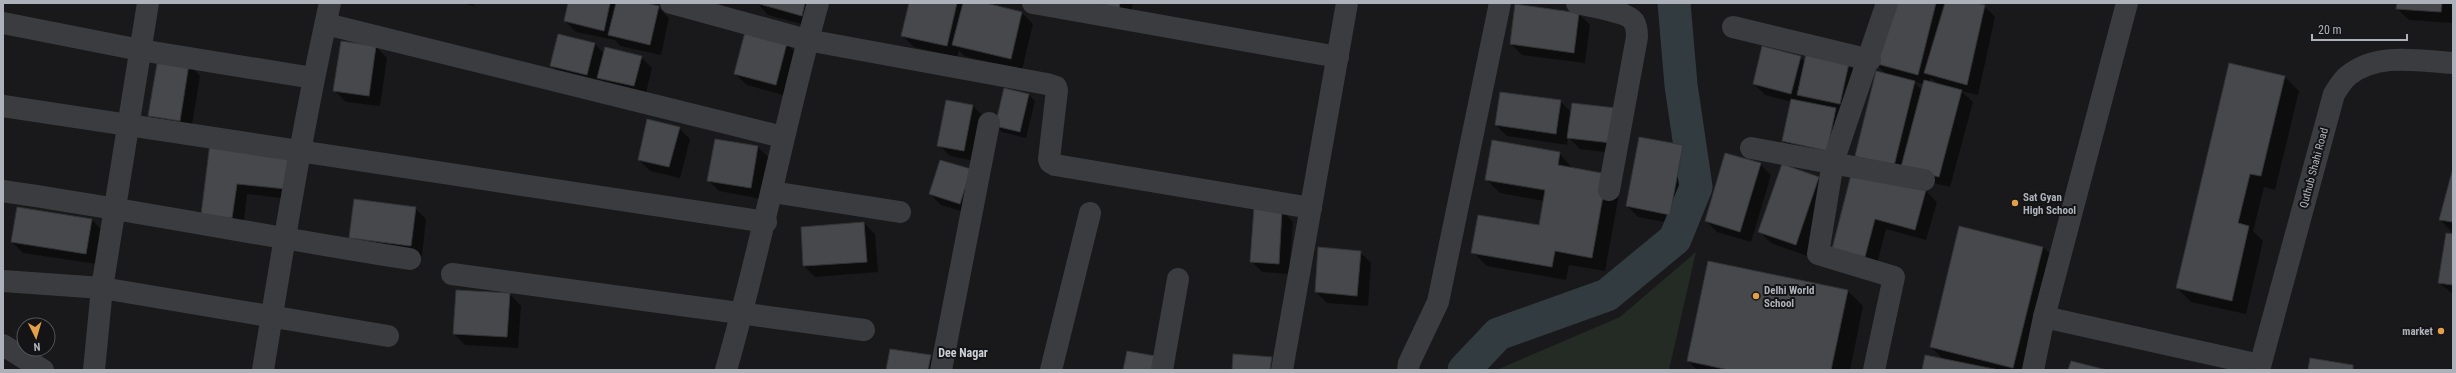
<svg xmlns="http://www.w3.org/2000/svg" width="2456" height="373" font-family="'Roboto Condensed',sans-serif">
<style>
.green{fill:#232b24}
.shadow{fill:#0007;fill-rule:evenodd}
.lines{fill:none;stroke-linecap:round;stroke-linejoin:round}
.canal{stroke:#323b40;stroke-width:33}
.building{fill:#46484b;stroke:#333437}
.minor{stroke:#3b3c40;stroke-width:22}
.poi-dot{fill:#e39f49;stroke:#141416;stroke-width:1.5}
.labels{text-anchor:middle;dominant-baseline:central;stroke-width:4;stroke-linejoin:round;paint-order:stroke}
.street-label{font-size:11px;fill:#adb2ba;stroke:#141416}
.poi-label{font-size:11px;font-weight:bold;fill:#adb2ba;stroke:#141416;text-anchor:start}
.neighbourhood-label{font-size:12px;font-weight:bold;fill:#cdd1d6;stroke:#141416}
</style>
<rect width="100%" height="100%" fill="#19191b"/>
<path class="green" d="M1696 252 1669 370H1496L1620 317Z"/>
<g class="shadow">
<path d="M462 3H474V6Z"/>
<path d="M569 3H642L658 7 669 18 661 55 620 46 615 40 576 32 565 21Z"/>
<path d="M757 3H819L813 27 768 15Z"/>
<path d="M910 3H982L1022 13 1033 24 1022 70 964 56 959 50 957 57 914 47 903 36Z"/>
<path d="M1087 3H1133L1130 18Z"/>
<path d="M1897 3H1972L1984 6 1995 17 1978 95 1961 91 1973 102 1950 187 1867 167 1887 75 1875 63ZM1931 78 1937 84 1929 82ZM1914 82 1924 84 1922 90Z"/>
<path d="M2398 3H2453L2452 23 2409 20 2397 9Z"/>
<path d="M1579 14 1590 25 1585 63 1522 55 1511 44Z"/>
<path d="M595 44 604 54 641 57 652 68 645 97 609 89 600 79 598 86 563 77 552 66Z"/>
<path d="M787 44 798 55 787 96 747 85 735 74Z"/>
<path d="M376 47 387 58 380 106 346 102 335 91Z"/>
<path d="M1800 57 1805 62 1848 64 1859 75 1851 115 1838 112 1846 120 1838 161 1795 152 1783 141 1792 102 1765 95 1754 84Z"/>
<path d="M189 64 200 76 191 131 161 126 149 115Z"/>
<path d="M2285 77 2299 91 2275 190 2264 187 2253 231 2263 241 2246 314 2191 302 2177 288Z"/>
<path d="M1005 89 1029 95 1035 101 1026 138 1002 132 996 125Z"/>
<path d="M1560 101 1572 113 1622 154 1580 149 1568 137 1567 145 1507 136 1496 125Z"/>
<path d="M973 106 984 117 975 161 950 156 939 145Z"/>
<path d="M679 128 690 139 680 178 650 171 639 160Z"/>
<path d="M715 140 758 147 769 158 762 199 719 191 708 180Z"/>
<path d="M210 144 290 153 297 200 247 194 243 229 213 225Z"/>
<path d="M1682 146 1693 157 1680 225 1638 217 1627 206Z"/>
<path d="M1559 153 1573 169 1620 189 1605 271 1569 265 1566 280 1487 266 1473 252 1539 226 1544 201 1500 193 1486 179Z"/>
<path d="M1760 164 1771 175 1751 242 1717 232 1706 221Z"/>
<path d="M1782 165 1819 178 1830 189 1807 256 1771 243 1760 232Z"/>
<path d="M970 170 971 214 941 205 930 194Z"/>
<path d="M1853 172 1926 191 1937 202 1926 240 1886 229 1876 268 1833 249Z"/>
<path d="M2453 172V233L2440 220Z"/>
<path d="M415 208 426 219 422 256 362 249 350 238Z"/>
<path d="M1282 210 1293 222 1289 274 1262 272 1251 261Z"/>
<path d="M91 219 103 231 97 264 23 253 12 242Z"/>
<path d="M864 223 875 234 878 272 815 277 804 266 802 228Z"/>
<path d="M2453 235V294L2439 283Z"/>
<path d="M2043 247 2057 261 2030 370H1923L1944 360 1931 347Z"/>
<path d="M1360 252 1371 263 1368 306 1327 303 1316 292Z"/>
<path d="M1848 291 1863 306 1850 370H1697L1688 361Z"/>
<path d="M510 294 521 306 518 348 465 345 454 334Z"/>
<path d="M930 356 942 367 941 370H887Z"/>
<path d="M1271 358 1282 370H1233Z"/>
</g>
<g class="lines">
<path class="canal" d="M1464 370 1498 334 1607 295 1675 239 1696 187 1681 85 1674 3"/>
</g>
<g class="building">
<path d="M568 3H610L604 31 564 21Z"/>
<path d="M616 3H646L659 6 650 45 608 35Z"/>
<path d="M756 3H805L802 16Z"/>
<path d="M909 3H957L947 46 901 36Z"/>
<path d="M963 3H986L1022 12 1011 59 952 45Z"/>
<path d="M1096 3H1120L1119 8Z"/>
<path d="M1896 3H1936L1918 75 1874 63Z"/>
<path d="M1945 3H1976L1985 5 1967 85 1924 73Z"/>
<path d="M2397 3H2442L2441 12 2396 9Z"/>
<path d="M1515 4 1579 13 1574 53 1510 44Z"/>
<path d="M745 32 787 43 776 85 734 74Z"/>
<path d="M558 34 595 43 587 75 550 66Z"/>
<path d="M341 41 376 46 369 96 333 91Z"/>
<path d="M1762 46 1801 56 1791 94 1753 84Z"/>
<path d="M605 47 642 56 634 86 597 78Z"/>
<path d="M1806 54 1849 63 1840 104 1797 95Z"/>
<path d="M158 58 189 64 180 121 148 116Z"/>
<path d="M2229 63 2285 76 2261 176 2250 174 2238 223 2249 226 2232 301 2176 288Z"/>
<path d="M1876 71 1915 81 1894 166 1855 156Z"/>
<path d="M1924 80 1962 90 1939 177 1901 167Z"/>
<path d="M1004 88 1029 94 1020 132 995 126Z"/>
<path d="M1500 92 1561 100 1556 134 1495 125Z"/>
<path d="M1791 99 1836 108 1827 151 1782 141Z"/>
<path d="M946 100 973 105 964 151 937 146Z"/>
<path d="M1572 103 1616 108 1612 143 1567 138Z"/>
<path d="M647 119 680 127 669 167 638 160Z"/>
<path d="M1639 137 1683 145 1670 215 1626 206Z"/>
<path d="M715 139 758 146 751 188 707 181Z"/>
<path d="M1492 140 1560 152 1558 165 1607 174 1592 258 1555 251 1552 267 1471 253 1478 215 1539 225 1545 190 1485 180Z"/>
<path d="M210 143 291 152 286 189 237 184 232 218 201 215Z"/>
<path d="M1725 153 1761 163 1740 232 1705 221Z"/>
<path d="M940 160 971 169 960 204 929 194Z"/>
<path d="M1782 164 1819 177 1796 245 1758 232Z"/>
<path d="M2453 168V222L2439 220Z"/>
<path d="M1852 171 1926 190 1915 230 1875 219 1865 257 1832 249Z"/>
<path d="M354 199 416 207 411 246 349 238Z"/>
<path d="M17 207 92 219 86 254 11 242Z"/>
<path d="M1254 208 1282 210 1279 264 1250 262Z"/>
<path d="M864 222 867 262 803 266 801 227Z"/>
<path d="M1959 226 2043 247 2013 368 1930 347Z"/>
<path d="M2446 233 2453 234V285L2438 283Z"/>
<path d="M1318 247 1361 251 1357 296 1315 292Z"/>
<path d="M1708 261 1848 290 1831 370H1729L1687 361Z"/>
<path d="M456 290 510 293 507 337 453 334Z"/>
<path d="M890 349 931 355 928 370H886Z"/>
<path d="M1127 351 1161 357 1159 370H1123Z"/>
<path d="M1233 354 1272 357 1270 370H1232Z"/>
<path d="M1925 355 1999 370H1922Z"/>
<path d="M2310 358 2353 365V370H2308Z"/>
<path d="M2071 361 2107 370H2068Z"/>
</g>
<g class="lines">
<g class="minor">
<path d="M671 3 807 40 1047 84 1056 87 1057 90 1049 159 1050 162 1055 165 1311 208"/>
<path d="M1033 3 1338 57"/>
<path d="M1577 3C1589 6 1629 12 1634 22 1637 27 1637 32 1637 37L1609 190"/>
<path d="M3 23 140 50 313 78"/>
<path d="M326 24 783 137"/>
<path d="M1733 27 1870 60"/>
<path d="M3 106 766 222"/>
<path d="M1751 148 1924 180"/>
<path d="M3 191C139 211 274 238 410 259"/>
<path d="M772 192 900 212"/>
<path d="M452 274 864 330"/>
<path d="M3 281 102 288 388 336"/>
<path d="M2044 317 2260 365"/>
<path d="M3 345 43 370"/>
<path d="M94 370 102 288 148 3"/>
<path d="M263 370C283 247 303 124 330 3"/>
<path d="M726 370C761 249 784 125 818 3"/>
<path d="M941 370 989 123"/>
<path d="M1051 370 1090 213"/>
<path d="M1162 370 1178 279"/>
<path d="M1282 370 1347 3"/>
<path d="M1408 370 1409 363 1438 302 1500 3"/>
<path d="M1874 370 1894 277 1818 254 1833 162 1887 3"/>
<path d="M2033 370 2044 317 2127 3"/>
<path d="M2259 370 2334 94C2338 88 2343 79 2349 75 2378 52 2419 61 2453 63"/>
</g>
</g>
<g class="poi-dot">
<circle cx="2015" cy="203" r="4"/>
<circle cx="1756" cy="296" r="4"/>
<circle cx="2441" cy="331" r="4"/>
</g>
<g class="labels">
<g class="street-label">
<text transform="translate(2314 168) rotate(-75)">Quthub Shahi Road</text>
</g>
<g class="poi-label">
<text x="2023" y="197">Sat Gyan<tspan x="2023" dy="13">High School</tspan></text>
<text x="1764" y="290">Delhi World<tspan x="1764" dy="13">School</tspan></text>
<text x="2433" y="331" text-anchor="end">market</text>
</g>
<g class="neighbourhood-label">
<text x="963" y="353">Dee Nagar</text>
</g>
</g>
<rect width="2456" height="373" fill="none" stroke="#adb2ba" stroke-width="8"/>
<g transform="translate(36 337) rotate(175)"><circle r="19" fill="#141416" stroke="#515358"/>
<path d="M0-3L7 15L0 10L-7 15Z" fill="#e39f49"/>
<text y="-6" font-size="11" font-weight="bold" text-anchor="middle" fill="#adb2ba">N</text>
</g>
<path d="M2312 34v6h95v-6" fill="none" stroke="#adb2ba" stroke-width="2"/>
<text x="2318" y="34" font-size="12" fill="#adb2ba" stroke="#141416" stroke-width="3" paint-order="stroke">20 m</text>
</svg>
